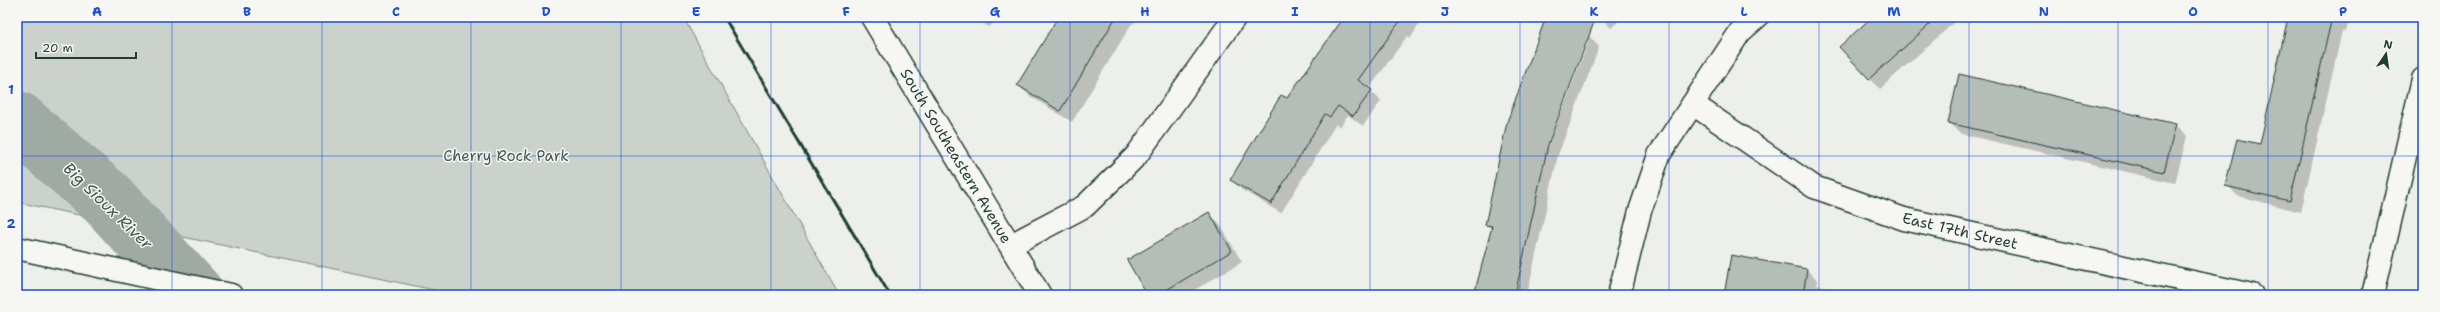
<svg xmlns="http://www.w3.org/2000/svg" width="2440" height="312" font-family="'Shantell Sans',sans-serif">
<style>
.green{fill:#cbd2cc;stroke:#758880}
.shadow{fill:#0003;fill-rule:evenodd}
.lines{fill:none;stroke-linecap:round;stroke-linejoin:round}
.river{stroke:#9faaa4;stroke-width:60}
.building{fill:#b4bdb8;stroke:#1f3d34}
.minor-casing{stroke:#1f3d34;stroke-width:25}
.major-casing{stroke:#1f3d34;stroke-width:25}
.minor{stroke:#f6f6f2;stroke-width:22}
.major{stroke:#f6f6f2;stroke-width:22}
.rail{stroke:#1f3d34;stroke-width:3}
.grid{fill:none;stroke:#1d4ed8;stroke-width:1;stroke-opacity:0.55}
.labels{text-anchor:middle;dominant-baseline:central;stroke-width:3;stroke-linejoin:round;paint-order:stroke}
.park-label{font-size:15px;fill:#415b52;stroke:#f6f6f2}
.street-label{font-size:15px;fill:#1f3d34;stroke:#f6f6f2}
.water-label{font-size:16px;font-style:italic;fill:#3f5850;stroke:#f6f6f2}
.neatline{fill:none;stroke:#1d4ed8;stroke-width:1.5}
.grid-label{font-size:13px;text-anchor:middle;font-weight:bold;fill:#1d4ed8}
</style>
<rect width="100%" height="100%" fill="#edefea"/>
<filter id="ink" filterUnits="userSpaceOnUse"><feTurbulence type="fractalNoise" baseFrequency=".025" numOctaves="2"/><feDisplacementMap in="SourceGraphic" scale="8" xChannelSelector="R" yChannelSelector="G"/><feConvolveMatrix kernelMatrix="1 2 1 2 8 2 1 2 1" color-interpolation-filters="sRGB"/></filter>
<g filter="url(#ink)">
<path class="green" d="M17 17H683L839 295H458L17 202Z"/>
<g class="shadow">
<path d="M977 17H1005L988 27Z"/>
<path d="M1059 17H1138L1133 24 1132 23 1072 122 1030 96 1018 85Z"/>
<path d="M1357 17H1423L1411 38 1407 36 1369 89 1381 101 1363 126 1348 115 1340 127 1336 124 1281 213 1242 190 1231 179 1287 100Z"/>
<path d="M1600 17H1623L1611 28Z"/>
<path d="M1873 17H1960L1880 89 1869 79Z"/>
<path d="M2286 17H2350L2346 32 2342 31 2301 212 2238 196 2227 185 2261 145 2289 18Z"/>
<path d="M1546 20 1589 36 1599 47 1558 155 1527 295H1475L1492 230 1486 224ZM1586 40H1589L1547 150 1545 149Z"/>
<path d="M1950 123 2175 125 2187 136 2175 183 1961 134Z"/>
<path d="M1209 213 1219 223 1242 262 1186 295H1149Z"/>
<path d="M1732 256 1807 270 1817 280V285L1866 295H1725Z"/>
</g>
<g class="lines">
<path class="river" d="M17 121 107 199 195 295"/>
</g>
<g class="building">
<path d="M1058 17H1116L1060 111 1017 85Z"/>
<path d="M1344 17H1403L1358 80 1372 90 1353 116 1338 106 1330 117 1325 114 1271 204 1230 180 1281 95 1287 98Z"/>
<path d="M1546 17H1596L1548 145 1515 295H1474L1492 226 1485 225 1507 122Z"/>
<path d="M1872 17H1938L1869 79 1839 47Z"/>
<path d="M2288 17H2332L2290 201 2225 186 2237 139 2260 144Z"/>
<path d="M1959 74 2176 124 2164 172 1948 123Z"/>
<path d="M1209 212 1232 251 1158 295H1147L1127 260Z"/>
<path d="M1731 255 1807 269 1803 295H1724Z"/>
</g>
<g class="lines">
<g class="minor-casing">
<g id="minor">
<path d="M872 17 1040 295"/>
<path d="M1693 104 1814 187 1904 219 2252 295"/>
<path d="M1011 245 1085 206 1136 156 1235 17"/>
<path d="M1619 295 1640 211 1659 155 1740 32 1757 17"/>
<path d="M2373 295 2423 79"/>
</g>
</g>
<g class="major-casing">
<path id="major" d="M17 248 231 295"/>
</g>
<use href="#minor" class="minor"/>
<use href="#major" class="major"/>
<path class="rail" d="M724 17 890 295"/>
</g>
</g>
<path class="grid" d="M172 17V295M322 17V295M471 17V295M621 17V295M771 17V295M920 17V295M1070 17V295M1220 17V295M1370 17V295M1520 17V295M1669 17V295M1819 17V295M1969 17V295M2118 17V295M2268 17V295M17 156H2423"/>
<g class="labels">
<g class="park-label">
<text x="506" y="156">Cherry Rock Park</text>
</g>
<g class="street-label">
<text transform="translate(956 156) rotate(59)">South Southeastern Avenue</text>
<text transform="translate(1960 231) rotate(13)">East 17th Street</text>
</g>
<g class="water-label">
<text transform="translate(108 206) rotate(44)">Big Sioux River</text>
</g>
</g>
<rect width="2440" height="312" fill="none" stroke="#f6f6f2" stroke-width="44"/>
<g transform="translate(2386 54) rotate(13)" stroke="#f6f6f2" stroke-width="3" paint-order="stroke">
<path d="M0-3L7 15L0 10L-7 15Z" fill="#1f3d34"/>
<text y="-6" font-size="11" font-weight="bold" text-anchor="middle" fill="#1f3d34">N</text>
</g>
<path d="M36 52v6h100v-6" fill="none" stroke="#1f3d34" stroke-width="2"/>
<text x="42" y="52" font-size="12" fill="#1f3d34" stroke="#f6f6f2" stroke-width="3" paint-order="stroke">20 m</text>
<rect x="22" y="22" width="2396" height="268" class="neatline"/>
<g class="grid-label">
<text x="97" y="16">A</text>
<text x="247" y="16">B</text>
<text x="396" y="16">C</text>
<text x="546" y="16">D</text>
<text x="696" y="16">E</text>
<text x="846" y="16">F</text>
<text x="995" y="16">G</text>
<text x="1145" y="16">H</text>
<text x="1295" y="16">I</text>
<text x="1445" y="16">J</text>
<text x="1594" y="16">K</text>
<text x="1744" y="16">L</text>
<text x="1894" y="16">M</text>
<text x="2044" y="16">N</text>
<text x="2193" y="16">O</text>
<text x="2343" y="16">P</text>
<text x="11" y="94">1</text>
<text x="11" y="228">2</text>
</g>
</svg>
